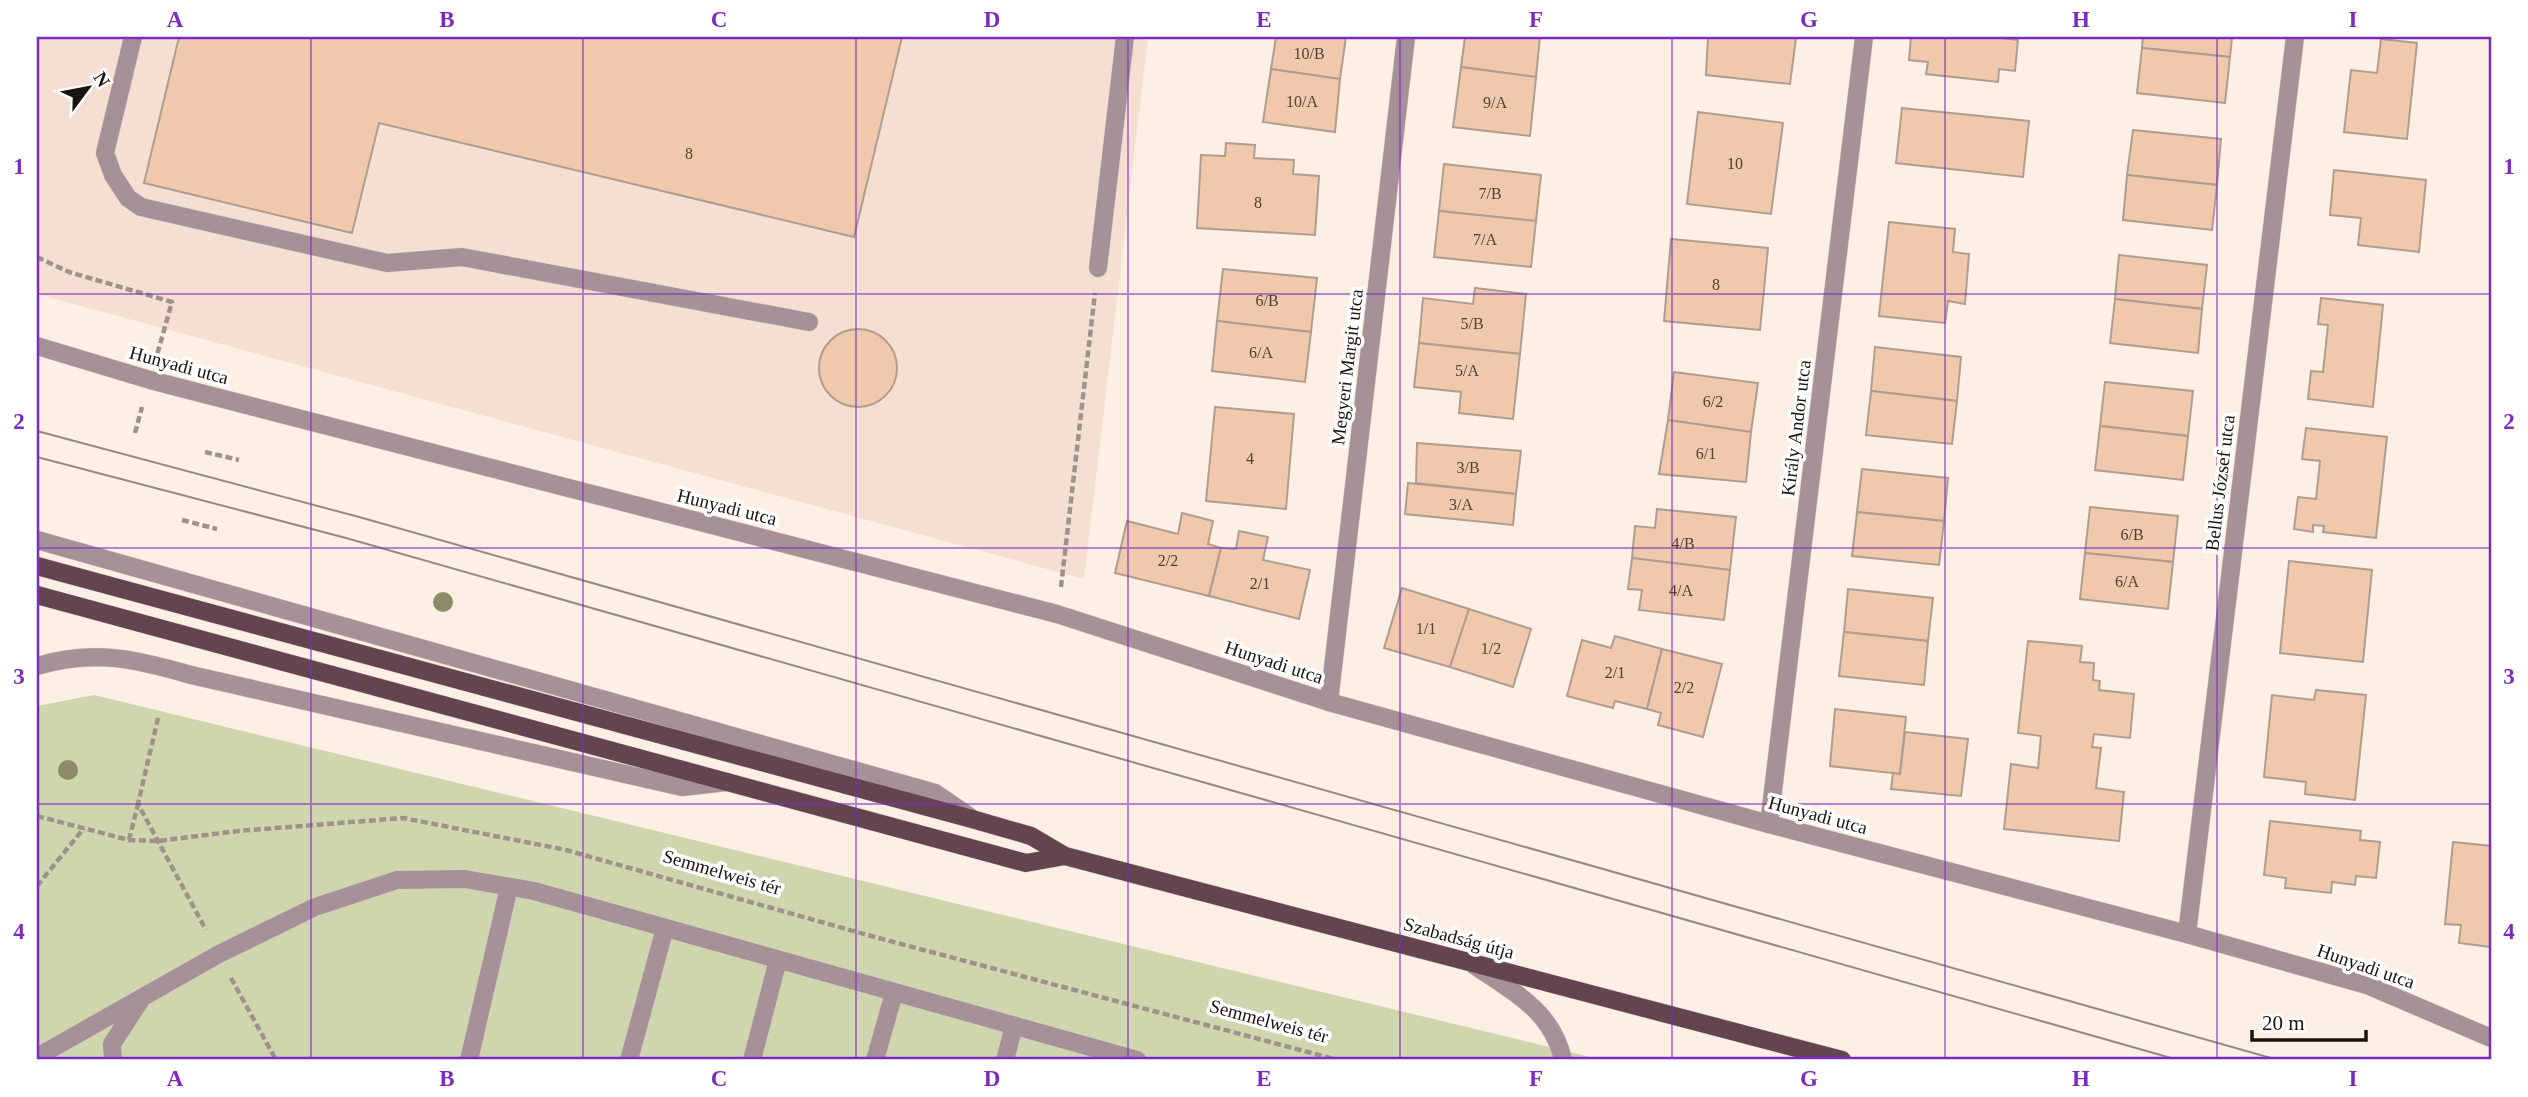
<svg xmlns="http://www.w3.org/2000/svg" width="2528" height="1097" font-family="Georgia,serif">
<style>
.commercial{fill:#f5dfd2}
.green{fill:#cfd6ad}
.building{fill:#f0c8ac;stroke:#af9d91;stroke-width:2}
.lines{fill:none;stroke-linecap:round;stroke-linejoin:round}
.lane-casing{stroke:#d9ccc1;stroke-width:19}
.street-casing{stroke:#d9ccc1;stroke-width:19}
.primary-casing{stroke:#d9ccc1;stroke-width:19}
.path{stroke:#9e938a;stroke-width:4.5;stroke-dasharray:7 3.5;stroke-linecap:butt}
.lane{stroke:#a69199;stroke-width:18}
.street{stroke:#a69199;stroke-width:18}
.primary{stroke:#654451;stroke-width:18}
.tram{stroke:#958b82;stroke-width:2}
.tree{fill:#8e8b68}
.grid{fill:none;stroke:#7b2cbf;stroke-width:2;stroke-opacity:0.55}
.labels{text-anchor:middle;dominant-baseline:central;stroke-width:7;stroke-linejoin:round;paint-order:stroke}
.number-label{font-size:16px;fill:#504136}
.street-label{font-size:19px;fill:#1a140f;stroke:#fff}
.neatline{fill:none;stroke:#7b2cbf;stroke-width:2.5}
.grid-label{font-size:23px;text-anchor:middle;font-weight:bold;fill:#7b2cbf}
</style>
<rect width="100%" height="100%" fill="#fdefe3"/>
<path class="commercial" d="M37 37H1148L1084 579 37 294Z"/>
<path class="green" d="M94 695 1533 1043 1602 1060H37V706Z"/>
<g class="building">
<path d="M179 37H902L854 237 379 123 352 233 144 183Z"/>
<path d="M1276 37H1346L1340 79 1271 69Z"/>
<path d="M1465 37H1540L1536 77 1461 67Z"/>
<path d="M1708 37 1796 38 1790 84 1706 75Z"/>
<path d="M1911 37H1993L2018 40 2015 71 1999 69 1998 82 1926 74 1928 62 1909 60Z"/>
<path d="M2143 37H2232L2230 57 2142 48Z"/>
<path d="M2381 39 2417 43 2407 139 2344 132 2351 70 2377 73Z"/>
<path d="M2142 48 2230 57 2225 103 2137 93Z"/>
<path d="M1461 67 1536 77 1530 136 1453 127Z"/>
<path d="M1271 69 1340 79 1335 132 1263 122Z"/>
<path d="M1902 108 2029 121 2023 177 1896 163Z"/>
<path d="M1698 112 1783 123 1771 214 1687 204Z"/>
<path d="M2133 130 2221 139 2217 185 2127 175Z"/>
<path d="M1226 143 1255 145 1254 158 1294 160 1293 174 1319 176 1315 235 1197 228 1201 155 1225 156Z"/>
<path d="M1444 164 1541 175 1536 221 1439 211Z"/>
<path d="M2334 170 2426 180 2419 252 2358 245 2361 218 2330 215Z"/>
<path d="M2127 175 2217 185 2212 230 2123 220Z"/>
<path d="M1439 211 1536 221 1531 267 1434 257Z"/>
<path d="M1889 222 1955 229 1953 252 1969 254 1965 304 1948 301 1945 323 1879 316Z"/>
<path d="M1671 239 1768 248 1760 330 1664 321Z"/>
<path d="M2119 255 2207 265 2202 309 2115 299Z"/>
<path d="M1223 269 1317 278 1311 332 1217 321Z"/>
<path d="M1475 288 1526 294 1520 354 1419 343 1423 298 1473 304Z"/>
<path d="M2321 298 2383 305 2373 407 2308 399 2311 371 2323 372 2328 325 2318 324Z"/>
<path d="M2115 299 2202 309 2198 353 2110 343Z"/>
<path d="M1217 321 1311 332 1305 382 1212 371Z"/>
<circle cx="858" cy="368" r="39"/>
<path d="M1419 343 1520 354 1513 419 1459 413 1461 392 1414 387Z"/>
<path d="M1875 347 1961 357 1957 401 1871 391Z"/>
<path d="M1674 372 1758 383 1751 432 1668 420Z"/>
<path d="M2105 382 2193 391 2188 436 2100 426Z"/>
<path d="M1871 391 1957 401 1952 444 1866 435Z"/>
<path d="M1215 407 1294 414 1286 509 1206 501Z"/>
<path d="M1668 420 1751 432 1746 482 1659 474Z"/>
<path d="M2100 426 2188 436 2183 480 2095 470Z"/>
<path d="M2306 428 2387 437 2376 538 2323 532 2324 526 2313 525V532L2294 529 2298 497 2316 499 2320 461 2302 459Z"/>
<path d="M1417 443 1521 451 1516 494 1416 483Z"/>
<path d="M1862 469 1948 478 1944 521 1857 512Z"/>
<path d="M1408 483 1516 494 1513 525 1405 514Z"/>
<path d="M2090 507 2178 516 2173 562 2085 553Z"/>
<path d="M1657 509 1736 517 1730 570 1632 558 1635 526 1655 528Z"/>
<path d="M1857 512 1944 521 1939 565 1852 556Z"/>
<path d="M1182 513 1213 521 1208 544 1221 548 1209 596 1115 573 1127 521 1178 534Z"/>
<path d="M1239 531 1268 537 1263 560 1310 570 1299 619 1209 596 1221 548 1236 549Z"/>
<path d="M2085 553 2173 562 2168 609 2080 599Z"/>
<path d="M1632 558 1730 570 1724 620 1639 610 1642 590 1628 589Z"/>
<path d="M2289 561 2372 570 2363 662 2280 653Z"/>
<path d="M1402 588 1469 609 1450 667 1384 648Z"/>
<path d="M1848 589 1933 598 1928 641 1844 632Z"/>
<path d="M1469 609 1531 629 1513 687 1450 667Z"/>
<path d="M1844 632 1928 641 1924 685 1839 676Z"/>
<path d="M1615 636 1662 649 1647 709 1615 701 1613 708 1567 696 1582 640 1611 648Z"/>
<path d="M2028 641 2082 646 2080 662 2094 663 2093 680 2100 681 2099 690 2134 694 2130 738 2094 734 2092 747 2101 748 2096 788 2124 792 2119 841 2004 829 2011 764 2038 768 2041 736 2018 733Z"/>
<path d="M1662 649 1722 664 1703 737 1658 725 1661 713 1647 709Z"/>
<path d="M2316 690 2366 695 2355 800 2305 794 2306 782 2264 777 2272 695 2314 700Z"/>
<path d="M1835 709 1906 717 1900 774 1830 766Z"/>
<path d="M1905 732 1968 739 1961 796 1891 789 1893 773 1900 774Z"/>
<path d="M2270 821 2361 831 2360 840 2380 842 2376 878 2356 876 2355 885 2332 882 2331 893 2285 888 2286 878 2264 875Z"/>
<path d="M2453 842 2491 846V947L2459 943 2461 925 2445 924Z"/>
</g>
<g class="lines">
<g class="lane-casing">
<g id="lane">
<path d="M133 37 105 153 113 175 128 198 141 207 387 263 462 257 809 322"/>
<path d="M1474 965C1513 992 1552 1010 1563 1060"/>
<path d="M37 1057 219 954 315 907 397 880 465 879 534 891 1137 1060"/>
<path d="M113 1060 112 1044 140 1001"/>
<path d="M469 1060 509 887"/>
<path d="M629 1060 665 928"/>
<path d="M752 1060 778 960"/>
<path d="M875 1060 894 993"/>
<path d="M1005 1060 1014 1026"/>
</g>
</g>
<g class="street-casing">
<g id="street">
<path d="M1098 268 1125 37"/>
<path d="M37 346 150 380 1057 614 1329 702 1769 824 2187 934 2367 985 2491 1038"/>
<path d="M37 540 935 793 970 817"/>
<path d="M37 666C94 649 136 659 191 675L682 787 727 782"/>
<path d="M1329 702 1406 37"/>
<path d="M1769 824 1864 37"/>
<path d="M2187 934 2295 37"/>
</g>
</g>
<g class="primary-casing">
<g id="primary">
<path d="M37 566 972 819 1031 836 1065 856 1842 1060"/>
<path d="M37 595 1026 863 1065 856"/>
</g>
</g>
<g class="path">
<path d="M37 257 69 272 172 302 157 355"/>
<path d="M135 433 142 407"/>
<path d="M205 452 239 460"/>
<path d="M182 520 217 529"/>
<path d="M1061 587 1095 293"/>
<path d="M158 718 138 804 206 930"/>
<path d="M37 816 129 840 158 841 238 831 403 818 566 850 871 936 1338 1060"/>
<path d="M129 840 138 804"/>
<path d="M37 886 84 828"/>
<path d="M231 978 276 1060"/>
</g>
<use href="#lane" class="lane"/>
<use href="#street" class="street"/>
<use href="#primary" class="primary"/>
<g class="tram">
<path d="M37 431 359 517 2278 1060"/>
<path d="M37 457 346 538 2178 1060"/>
</g>
</g>
<g class="tree">
<circle cx="443" cy="602" r="10"/>
<circle cx="68" cy="770" r="10"/>
</g>
<path class="grid" d="M311 37V1060M583 37V1060M856 37V1060M1128 37V1060M1400 37V1060M1672 37V1060M1945 37V1060M2217 37V1060M37 294H2491M37 548H2491M37 804H2491"/>
<g class="labels">
<g class="number-label">
<text x="1309" y="53">10/B</text>
<text x="1302" y="101">10/A</text>
<text x="1495" y="102">9/A</text>
<text x="689" y="153">8</text>
<text x="1735" y="163">10</text>
<text x="1490" y="193">7/B</text>
<text x="1258" y="202">8</text>
<text x="1485" y="239">7/A</text>
<text x="1716" y="284">8</text>
<text x="1267" y="300">6/B</text>
<text x="1472" y="323">5/B</text>
<text x="1261" y="352">6/A</text>
<text x="1467" y="370">5/A</text>
<text x="1713" y="401">6/2</text>
<text x="1706" y="453">6/1</text>
<text x="1250" y="458">4</text>
<text x="1468" y="467">3/B</text>
<text x="1461" y="504">3/A</text>
<text x="2132" y="534">6/B</text>
<text x="1683" y="543">4/B</text>
<text x="1168" y="560">2/2</text>
<text x="2127" y="581">6/A</text>
<text x="1260" y="583">2/1</text>
<text x="1681" y="590">4/A</text>
<text x="1426" y="628">1/1</text>
<text x="1491" y="648">1/2</text>
<text x="1615" y="672">2/1</text>
<text x="1684" y="687">2/2</text>
</g>
<g class="street-label">
<text transform="translate(179 365) rotate(15)">Hunyadi utca</text>
<text transform="translate(1347 367) rotate(-83)">Megyeri Margit utca</text>
<text transform="translate(1796 428) rotate(-83)">Király Andor utca</text>
<text transform="translate(2220 483) rotate(-83)">Bellus József utca</text>
<text transform="translate(727 507) rotate(14)">Hunyadi utca</text>
<text transform="translate(1274 662) rotate(18)">Hunyadi utca</text>
<text transform="translate(1818 815) rotate(15)">Hunyadi utca</text>
<text transform="translate(722 872) rotate(16)">Semmelweis tér</text>
<text transform="translate(1459 938) rotate(15)">Szabadság útja</text>
<text transform="translate(2366 966) rotate(19)">Hunyadi utca</text>
<text transform="translate(1269 1021) rotate(15)">Semmelweis tér</text>
</g>
</g>
<rect width="2528" height="1097" fill="none" stroke="#ffffff" stroke-width="77"/>
<g transform="translate(88 88) rotate(58)" stroke="#ffffff" stroke-width="5" paint-order="stroke">
<path d="M0-5L12 26L0 18L-12 26Z" fill="#1a140f"/>
<text y="-10" font-size="19" font-weight="bold" text-anchor="middle" fill="#1a140f">N</text>
</g>
<path d="M2252 1030v10h114v-10" fill="none" stroke="#1a140f" stroke-width="3.5"/>
<text x="2262" y="1030" font-size="21" fill="#1a140f" stroke="#ffffff" stroke-width="5" paint-order="stroke">20 m</text>
<rect x="38" y="38" width="2452" height="1020" class="neatline"/>
<g class="grid-label">
<text x="175" y="27">A</text>
<text x="447" y="27">B</text>
<text x="719" y="27">C</text>
<text x="992" y="27">D</text>
<text x="1264" y="27">E</text>
<text x="1536" y="27">F</text>
<text x="1809" y="27">G</text>
<text x="2081" y="27">H</text>
<text x="2353" y="27">I</text>
<text x="19" y="174">1</text>
<text x="2509" y="174">1</text>
<text x="19" y="429">2</text>
<text x="2509" y="429">2</text>
<text x="19" y="684">3</text>
<text x="2509" y="684">3</text>
<text x="19" y="939">4</text>
<text x="2509" y="939">4</text>
<text x="175" y="1086">A</text>
<text x="447" y="1086">B</text>
<text x="719" y="1086">C</text>
<text x="992" y="1086">D</text>
<text x="1264" y="1086">E</text>
<text x="1536" y="1086">F</text>
<text x="1809" y="1086">G</text>
<text x="2081" y="1086">H</text>
<text x="2353" y="1086">I</text>
</g>
</svg>
